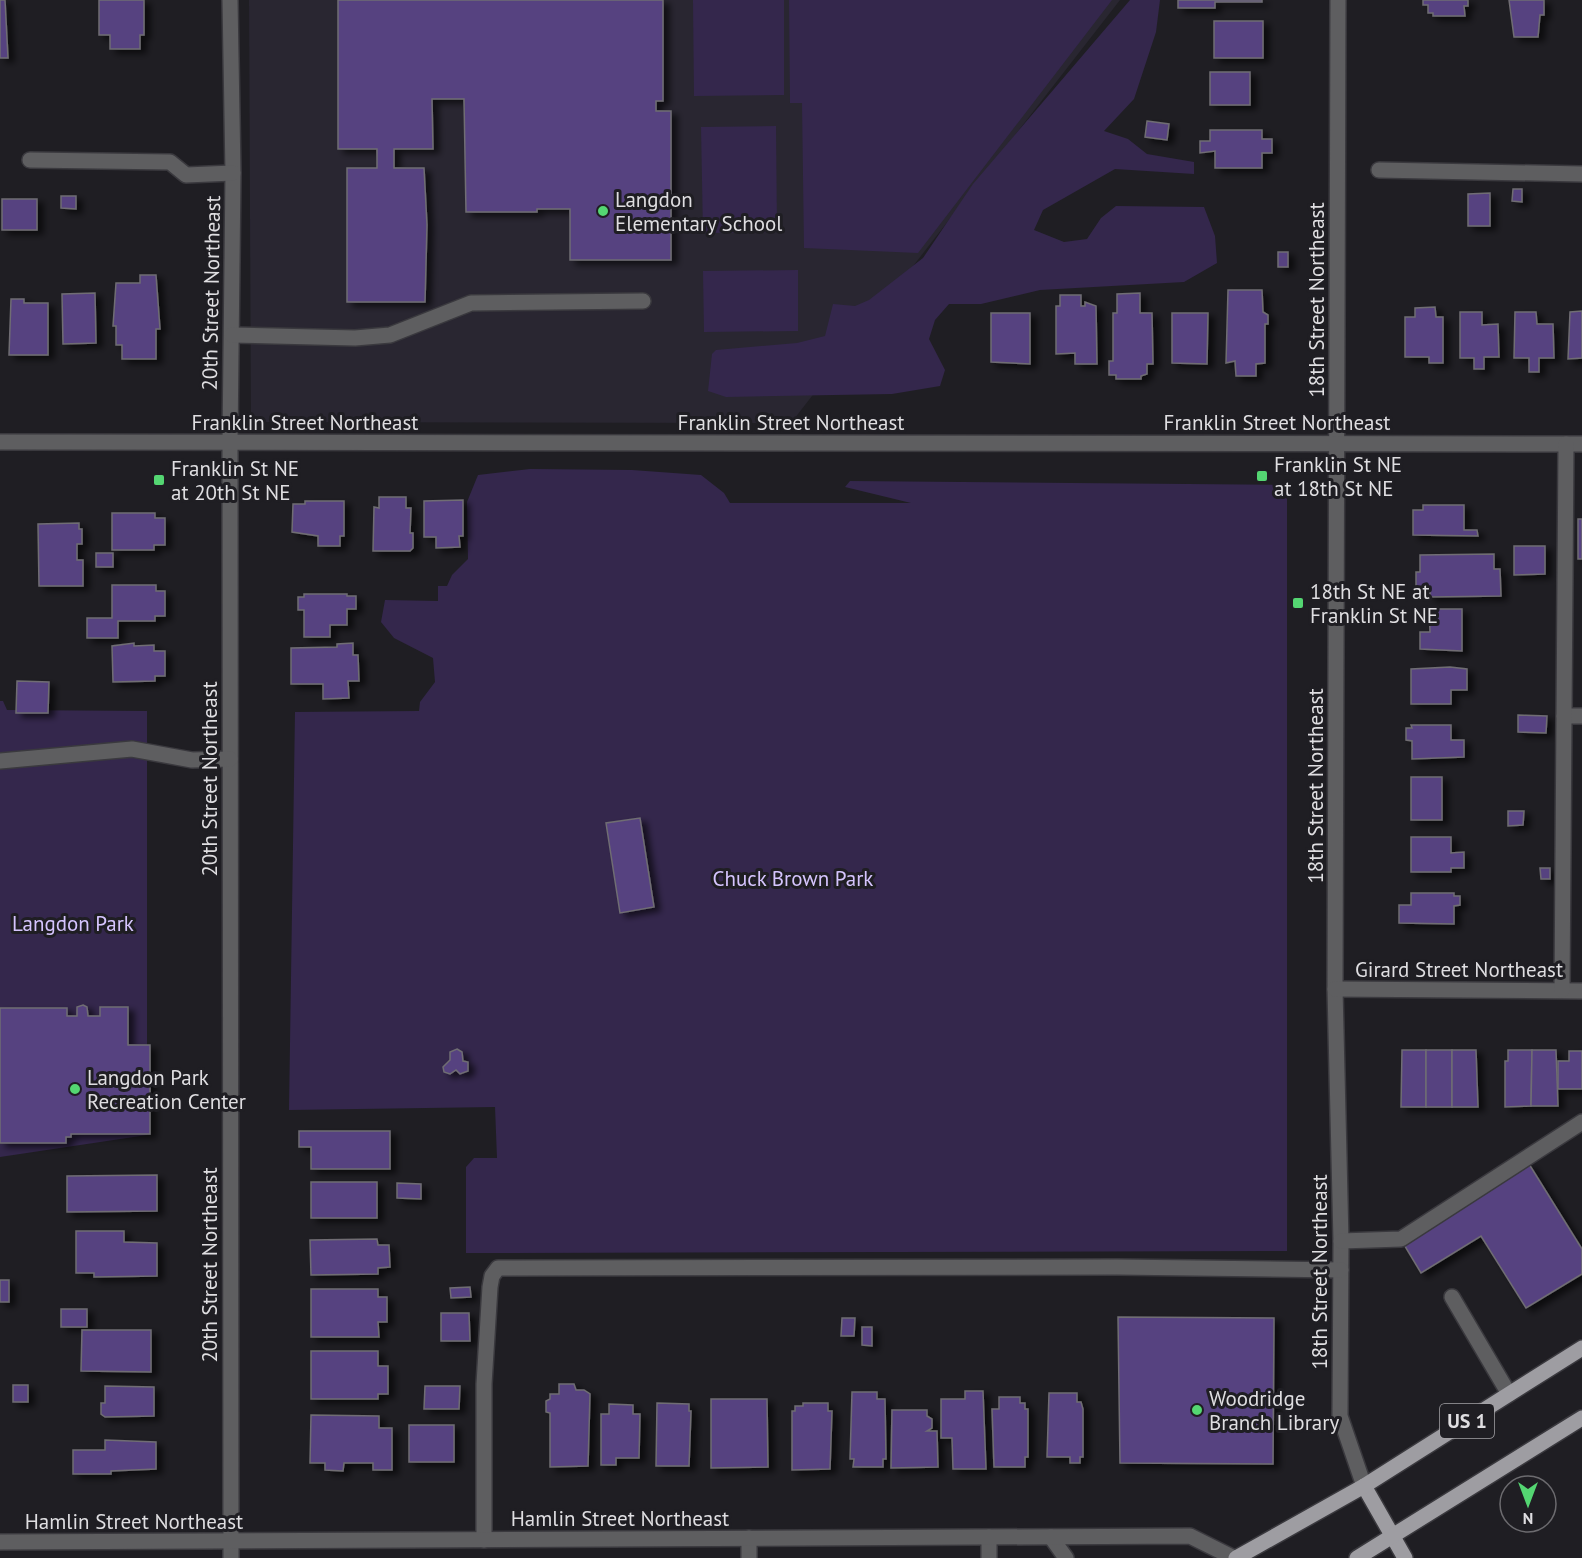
<svg xmlns="http://www.w3.org/2000/svg" width="1582" height="1558" font-family="'PT Sans',sans-serif">
<style>
.built{fill:#292631}
.green{fill:#34274c}
.building{fill:#574280;stroke:#6f6d73;stroke-width:1.5;filter:url(#shadow)}
.lines{fill:none;stroke-linecap:round;stroke-linejoin:round}
.minor-casing{stroke:#3a393e;stroke-width:18}
.major-casing{stroke:#3a393e;stroke-width:18}
.minor{stroke:#5e5e60;stroke-width:15}
.major{stroke:#9e9da2;stroke-width:15}
.poi-dot{fill:#54d672;stroke:#1f1e23;stroke-width:2}
.labels{text-anchor:middle;dominant-baseline:central;stroke-width:6;stroke-linejoin:round;paint-order:stroke}
.shield{fill:#1f1e23;stroke:#a5a4a8;stroke-width:1.5}
.shield-label{font-size:20px;font-weight:bold;fill:#dfdee1}
.poi-label{font-size:21px;fill:#dfdee1;stroke:#1f1e23;text-anchor:start}
.street-label{font-size:21px;fill:#dfdee1;stroke:#1f1e23}
.park-label{font-size:21px;fill:#d5c4fd;stroke:#1f1e23}
</style>
<defs>
<filter id="shadow"><feDropShadow dx="6" dy="4" stdDeviation="3" flood-color="#0009"/></filter>
</defs>
<rect width="100%" height="100%" fill="#1f1e23"/>
<path class="built" d="M249 0H1120L791 423 251 422Z"/>
<g class="green">
<path d="M693 0H784V95L694 96Z"/>
<path d="M789 0H1112L918 253 804 248 802 103H790Z"/>
<path d="M1130 0H1160L1156 32 1134 99 1104 131 1128 139 1147 154 1194 162V174L1115 169 1043 210 1034 230 1064 242 1087 239 1101 218 1116 206 1204 207 1215 236 1217 263 1184 282 1040 290 981 304H949L935 320 929 339 945 370 940 386 892 394 726 397 708 391 712 354 716 350 797 343 825 336 833 304 855 306 869 300 923 258 973 184Z"/>
<path d="M776 126 777 232 703 233 701 127Z"/>
<path d="M798 270V331L704 332 703 271Z"/>
<path d="M530 469 632 470 701 475 724 493 730 503H911L845 487 850 481 1287 485V1251L466 1253V1167L474 1158H497L495 1107 289 1110 295 712 419 711 420 702 435 682 433 658 394 638 381 622 385 600 438 601V586H447L452 575 468 559 467 502 478 475Z"/>
<path d="M0 701H3L7 710 147 711V1135L0 1157Z"/>
</g>
<g class="building">
<path d="M0 0H5L8 58H0Z"/>
<path d="M99 0H144V35H140V49H110V35H99Z"/>
<path d="M338 0H663V101H656V111H671V260H570V209H537V212H466L464 99H432L433 149H394V168H424L427 225 425 302H347V168H377V149H338Z"/>
<path d="M1178 0H1262V2H1215V8H1178Z"/>
<path d="M1423 0H1468V6H1464L1465 16H1433V13H1428V5H1423Z"/>
<path d="M1509 0H1544V15H1540L1538 37H1514Z"/>
<rect x="1214" y="21" width="49" height="37"/>
<rect x="1210" y="72" width="40" height="33"/>
<path d="M1147 121 1169 124 1167 140 1145 137Z"/>
<path d="M1210 130H1262V139H1272V153H1262V168H1215V151L1200 153V141H1210Z"/>
<path d="M1513 189H1522V202L1512 201Z"/>
<path d="M1490 193V226H1468V194Z"/>
<path d="M61 196H76V209L61 208Z"/>
<rect x="2" y="199" width="35" height="31"/>
<rect x="1278" y="252" width="10" height="15"/>
<path d="M140 275H156L160 329H156V359H122V345H116V326H113L116 283H140Z"/>
<path d="M1228 290H1262L1263 312 1268 315V324H1265V363L1256 364V376H1236L1235 361 1226 363Z"/>
<path d="M95 293 96 343 63 344 62 294Z"/>
<path d="M1140 293V313H1152L1153 364H1147V374L1141 376V379H1116V375H1109V361H1113V313H1117V294Z"/>
<path d="M1060 295H1081V306H1085V302L1096 306 1097 364H1075V353L1056 354V306H1060Z"/>
<path d="M11 299H24V303H48V355H9Z"/>
<path d="M1435 307 1436 317H1443V363H1429V357H1405V317H1415V308Z"/>
<path d="M1582 311V358L1568 359 1570 312Z"/>
<path d="M1460 312H1482V325L1498 324 1499 357H1484V369H1474V358H1460Z"/>
<path d="M1515 312H1536L1537 324H1553L1554 358H1539V372H1529V358H1514Z"/>
<path d="M991 313H1030V364L991 362Z"/>
<path d="M1172 313H1208L1207 364 1172 363Z"/>
<path d="M379 497H406V508H411L410 533H413V548L410 551H373L374 507 379 508Z"/>
<path d="M463 500V536H459L460 547 436 548V537H424V501Z"/>
<path d="M305 501H344V536H340V546H318V536L292 532 293 504H305Z"/>
<path d="M1423 505H1464V530H1477L1478 536 1413 535V510H1423Z"/>
<path d="M112 513H155V518H165V545H154V550H112Z"/>
<rect x="1578" y="519" width="4" height="40"/>
<path d="M79 523V529H82V544H77V560H83V586H39L38 524Z"/>
<path d="M1514 546H1545V574L1514 575Z"/>
<rect x="96" y="553" width="17" height="14"/>
<path d="M1494 554V569H1500L1501 596 1430 597V591H1416V572H1420V555Z"/>
<path d="M112 585H156V591H165V616H155V621H118V638H87V618H112Z"/>
<path d="M304 594H347V596H356V609H347V625H330V637H304V610H298V597H304Z"/>
<path d="M1429 609H1462V651L1420 649V632H1430Z"/>
<path d="M134 643V646L154 645V651H165V676H155V681L113 682 112 646Z"/>
<path d="M353 643V655H358L359 681H348L349 698 323 699V684H291V648L337 647V644Z"/>
<path d="M1450 667 1467 669V690H1451V704H1411V669Z"/>
<path d="M17 681 49 682 48 713H16Z"/>
<path d="M1518 715 1547 716 1546 733 1518 732Z"/>
<path d="M1411 725H1451V740H1464V757L1412 759V741L1406 740V728H1412Z"/>
<rect x="1411" y="777" width="31" height="43"/>
<path d="M1508 811H1524L1523 825 1508 826Z"/>
<path d="M640 818 654 907 620 913 606 823Z"/>
<path d="M1411 837H1451V853L1464 852V868H1451V872H1411Z"/>
<path d="M1540 868H1550V879H1541Z"/>
<path d="M1411 893H1454V896H1460V905L1454 906V924L1399 923V905H1411Z"/>
<path d="M83 1005 87 1007 88 1016H100V1007H128V1045H150V1134H71V1137H66V1143H0V1008H67V1016H77V1007Z"/>
<path d="M457 1049 462 1052 463 1061 468 1062V1071L460 1074 456 1070 450 1074 444 1072 443 1067 450 1060V1052Z"/>
<path d="M1402 1050H1426V1107H1401Z"/>
<rect x="1426" y="1050" width="26" height="57"/>
<path d="M1452 1050H1476L1478 1107H1452Z"/>
<path d="M1508 1050H1532L1531 1106 1505 1107V1061H1508Z"/>
<path d="M1532 1050H1556L1558 1106H1531Z"/>
<path d="M1569 1051H1582V1089H1558V1061H1569Z"/>
<path d="M299 1131H390V1169H311V1147H299Z"/>
<path d="M1529 1164 1582 1249V1274L1526 1308 1481 1236 1421 1273 1403 1243Z"/>
<path d="M157 1175V1211L67 1212V1176Z"/>
<rect x="311" y="1182" width="66" height="36"/>
<path d="M397 1183 421 1184V1199L397 1198Z"/>
<path d="M76 1231H124V1242L157 1243V1276L94 1277V1273H76Z"/>
<path d="M377 1239 378 1245H389L390 1267 378 1268V1274L311 1275 310 1240Z"/>
<rect x="0" y="1280" width="9" height="22"/>
<path d="M470 1287 471 1297 451 1298 450 1288Z"/>
<path d="M311 1289H378V1297H387V1322H378L379 1337H311Z"/>
<rect x="61" y="1309" width="26" height="18"/>
<path d="M441 1313H469L470 1341H441Z"/>
<path d="M1118 1317 1274 1318 1273 1464 1120 1463Z"/>
<path d="M842 1318H855L854 1336H841Z"/>
<path d="M862 1327H872V1346L862 1345Z"/>
<path d="M82 1330H151V1372L81 1371Z"/>
<path d="M311 1351H378V1366H388V1394H378V1399H311Z"/>
<path d="M559 1384H574L576 1390H584L590 1394 588 1466 550 1467V1413L546 1412V1401L550 1399V1394H559Z"/>
<rect x="13" y="1385" width="15" height="17"/>
<path d="M105 1386 154 1387V1416L105 1417 101 1414V1403H105Z"/>
<path d="M425 1386H460L459 1409H424Z"/>
<path d="M965 1391H983L986 1469H953L952 1438H941V1399H965Z"/>
<path d="M852 1392H877V1399H885L886 1459H883V1467H853L854 1459H850Z"/>
<path d="M1049 1393H1077V1402H1081L1083 1409V1457H1080V1463H1070V1457H1047Z"/>
<path d="M999 1397H1020V1403H1025V1409H1028V1457H1025V1467H994L992 1409H999Z"/>
<path d="M711 1399H767L768 1467 711 1468Z"/>
<path d="M657 1403 689 1404V1411H691L689 1466H656Z"/>
<path d="M803 1403H828V1411H832L830 1469 792 1470V1411H795V1406H803Z"/>
<path d="M609 1404 633 1405V1414H640L639 1458H616V1465H601V1414H609Z"/>
<path d="M892 1410H927V1416L932 1419V1428L927 1431H937L938 1467 891 1468Z"/>
<path d="M311 1415 379 1416V1428H392V1470H373V1463H344L343 1471 325 1470V1463H310Z"/>
<rect x="409" y="1425" width="45" height="37"/>
<path d="M105 1440 156 1442V1469L111 1471V1474H73V1450H105Z"/>
</g>
<g class="lines">
<g class="minor-casing">
<g id="minor">
<path d="M230 0 233 173 230 442 231 1558"/>
<path d="M1338 0 1335 989 1341 1241 1340 1416 1364 1486"/>
<path d="M30 160 170 162 186 175 233 173"/>
<path d="M1379 170 1582 174"/>
<path d="M232 335 355 338 390 335 471 303 643 301"/>
<path d="M0 442 1582 444"/>
<path d="M1564 716H1582"/>
<path d="M0 761 132 749 192 760 230 759"/>
<path d="M1335 989 1582 991"/>
<path d="M1562 990 1566 444"/>
<path d="M1341 1241 1401 1239 1582 1122"/>
<path d="M1452 1297 1509 1394"/>
<path d="M989 1537V1558"/>
<path d="M1051 1537 1066 1558"/>
<path d="M749 1538V1558"/>
<path d="M484 1540V1384L490 1287 492 1276 498 1268 1117 1267 1341 1270"/>
<path d="M0 1542 1190 1536 1234 1558"/>
</g>
</g>
<g class="major-casing">
<g id="major">
<path d="M1364 1486 1405 1558"/>
<path d="M1236 1558 1364 1486 1582 1348"/>
<path d="M1357 1558 1582 1418"/>
</g>
</g>
<use href="#minor" class="minor"/>
<use href="#major" class="major"/>
</g>
<g class="poi-dot">
<circle cx="603" cy="211" r="6"/>
<rect x="1256" y="470" width="12" height="12" rx="3"/>
<rect x="153" y="474" width="12" height="12" rx="3"/>
<rect x="1292" y="597" width="12" height="12" rx="3"/>
<circle cx="75" cy="1089" r="6"/>
<circle cx="1197" cy="1410" r="6"/>
</g>
<g class="labels">
<rect class="shield" x="1440" y="1404" width="54" height="34" rx="4.5"/>
<g class="shield-label">
<text x="1467" y="1421">US 1</text>
</g>
<g class="poi-label">
<text x="615" y="199">Langdon<tspan x="615" dy="24">Elementary School</tspan></text>
<text x="1274" y="464">Franklin St NE<tspan x="1274" dy="24">at 18th St NE</tspan></text>
<text x="171" y="468">Franklin St NE<tspan x="171" dy="24">at 20th St NE</tspan></text>
<text x="1310" y="591">18th St NE at<tspan x="1310" dy="24">Franklin St NE</tspan></text>
<text x="87" y="1077">Langdon Park<tspan x="87" dy="24">Recreation Center</tspan></text>
<text x="1209" y="1398">Woodridge<tspan x="1209" dy="24">Branch Library</tspan></text>
</g>
<g class="street-label">
<text transform="translate(211 293) rotate(-89)">20th Street Northeast</text>
<text transform="translate(1316 300) rotate(-90)">18th Street Northeast</text>
<text x="305" y="422">Franklin Street Northeast</text>
<text x="791" y="422">Franklin Street Northeast</text>
<text x="1277" y="422">Franklin Street Northeast</text>
<text transform="translate(209 779) rotate(-90)">20th Street Northeast</text>
<text transform="translate(1315 786) rotate(-90)">18th Street Northeast</text>
<text x="1459" y="969">Girard Street Northeast</text>
<text transform="translate(209 1265) rotate(-90)">20th Street Northeast</text>
<text transform="translate(1319 1272) rotate(-90)">18th Street Northeast</text>
<text x="620" y="1518">Hamlin Street Northeast</text>
<text x="134" y="1521">Hamlin Street Northeast</text>
</g>
<g class="park-label">
<text x="793" y="878">Chuck Brown Park</text>
<text x="73" y="923">Langdon Park</text>
</g>
</g>
<g transform="translate(1528 1504) rotate(180)"><circle r="28" fill="#1f1e23" stroke="#6c6b6f" stroke-width="1.5"/>
<path d="M0-4.5L10 22L0 15L-10 22Z" fill="#54d672"/>
<text y="-9" font-size="16" font-weight="bold" text-anchor="middle" fill="#dfdee1">N</text>
</g>
</svg>
